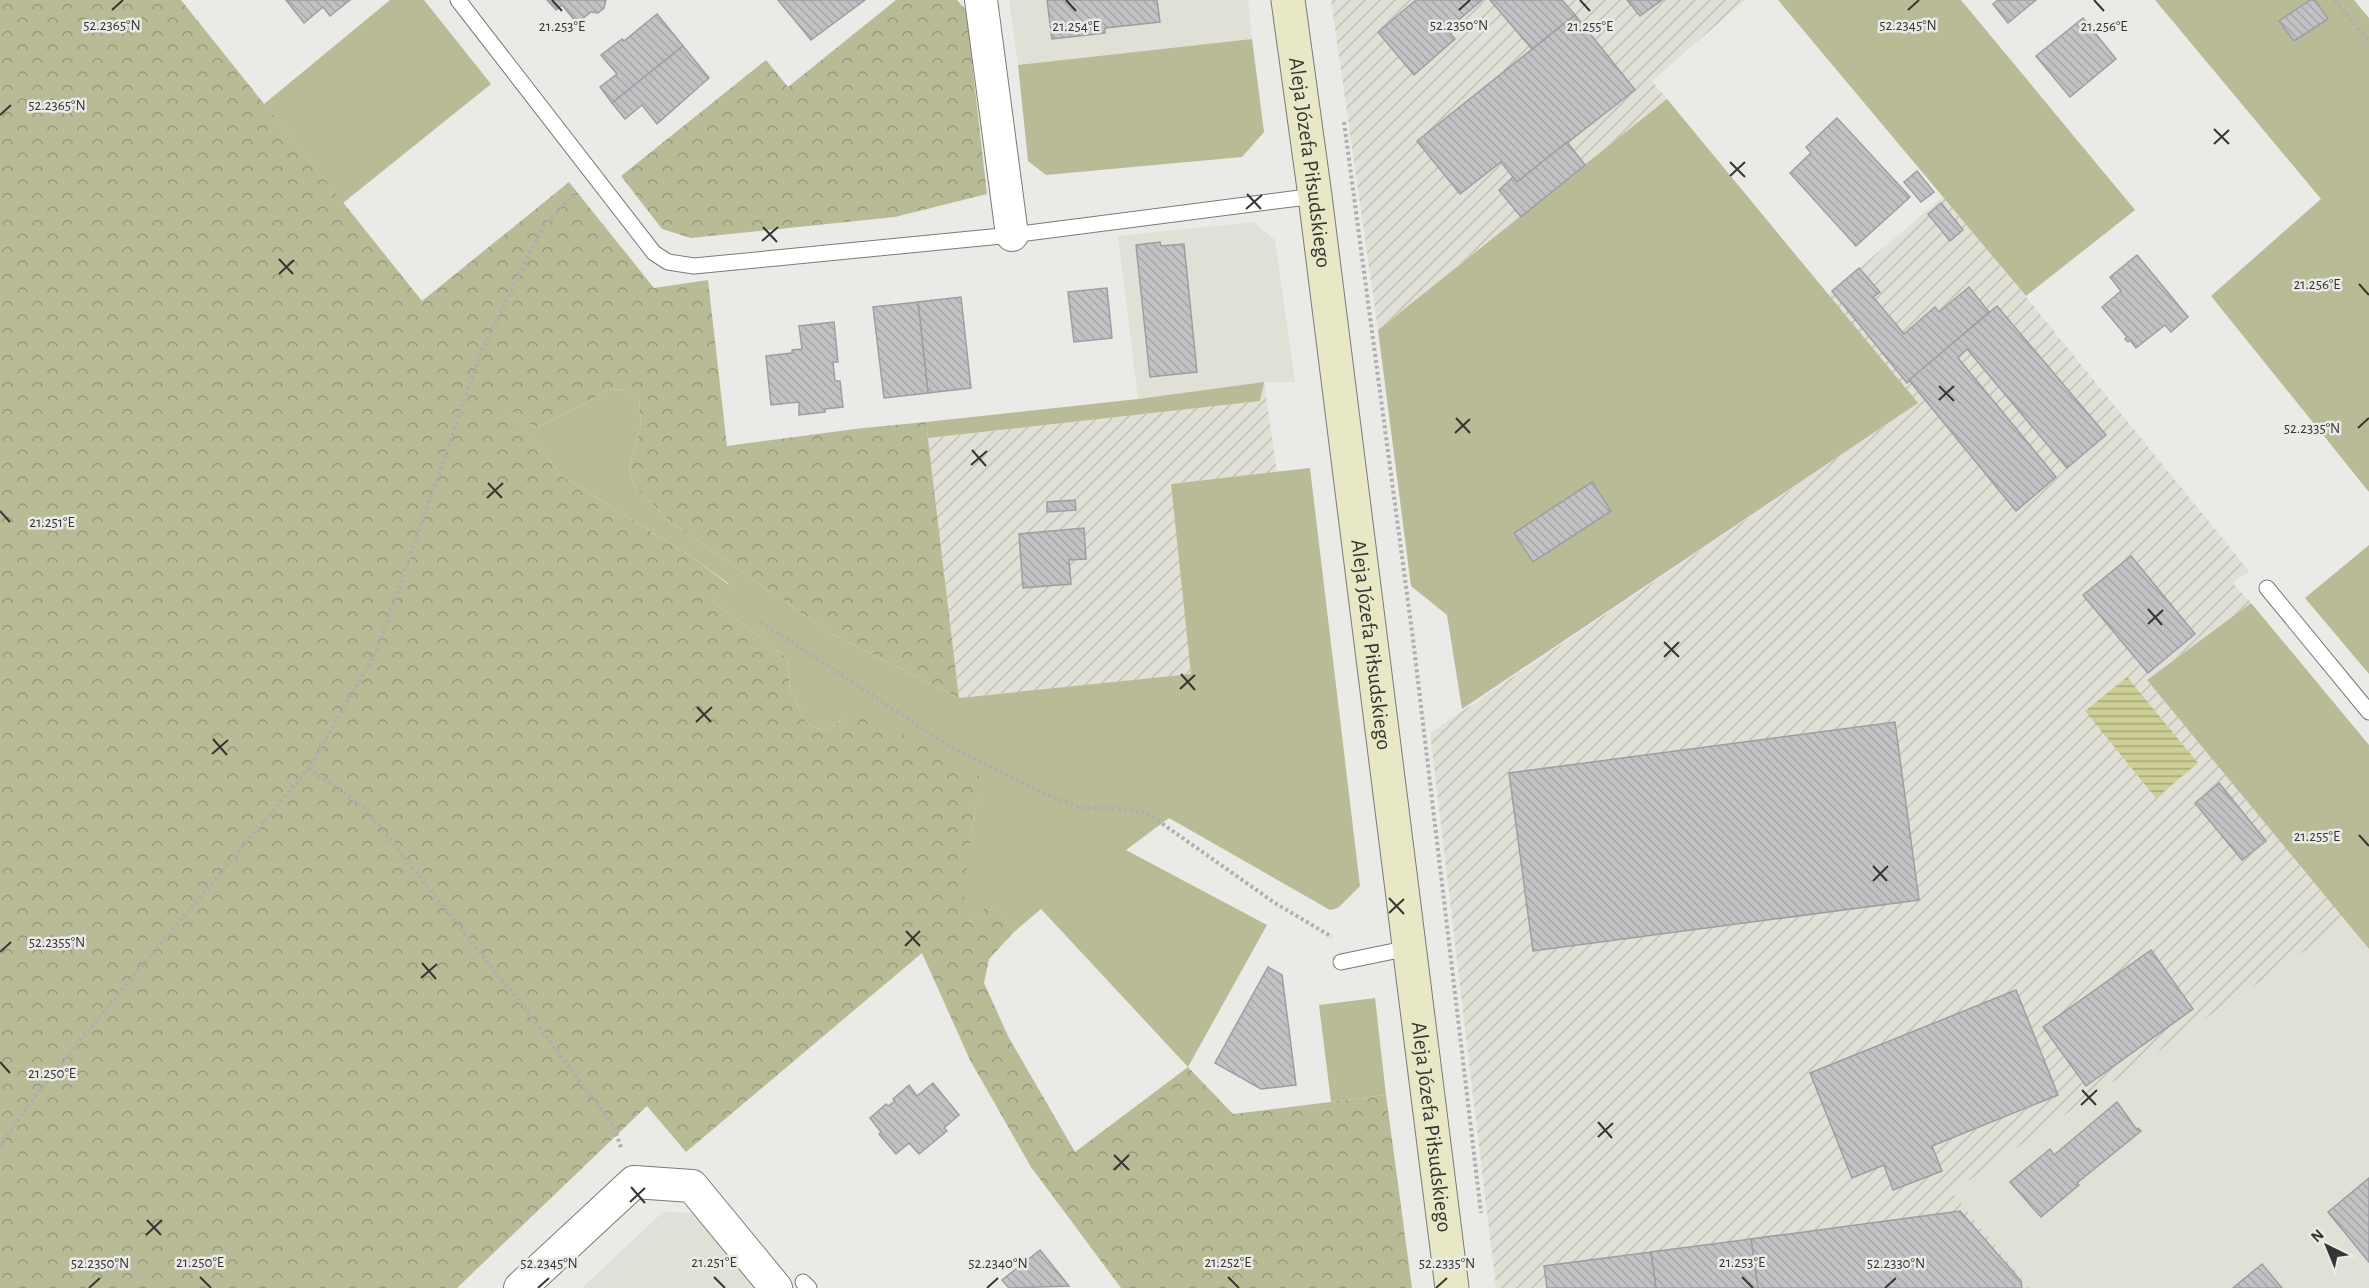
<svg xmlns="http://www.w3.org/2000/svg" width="2369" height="1288" font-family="'Alegreya Sans',sans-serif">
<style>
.built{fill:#e0e0d6}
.industrial{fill:url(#industrial-furrows)}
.green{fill:#b9bb96}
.forest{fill:url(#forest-crowns)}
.water{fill:url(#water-rules)}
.building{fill:url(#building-back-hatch);stroke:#9d9ea1;stroke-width:1.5}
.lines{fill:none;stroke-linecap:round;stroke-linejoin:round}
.service-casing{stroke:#7a7a77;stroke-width:17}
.minor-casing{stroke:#7a7a77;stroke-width:34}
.secondary-casing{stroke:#7a7a77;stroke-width:35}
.path{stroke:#afafac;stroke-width:4;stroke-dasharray:3 3;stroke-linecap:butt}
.service{stroke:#fff;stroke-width:15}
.minor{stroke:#fff;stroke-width:32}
.secondary{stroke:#e8e8c7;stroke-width:33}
.ticks{fill:none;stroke:#353533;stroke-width:2}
.labels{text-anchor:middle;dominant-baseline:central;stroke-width:5;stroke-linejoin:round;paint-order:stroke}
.street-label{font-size:22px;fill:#353533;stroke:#eaebe7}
.ticks-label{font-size:15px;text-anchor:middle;fill:#353533;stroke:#eaebe7;stroke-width:5;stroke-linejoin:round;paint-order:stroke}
</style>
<defs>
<pattern id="industrial-furrows" width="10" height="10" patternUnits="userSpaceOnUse" patternTransform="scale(1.5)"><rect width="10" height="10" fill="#e0e0d6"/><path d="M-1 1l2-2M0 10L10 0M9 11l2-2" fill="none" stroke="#c1c1b8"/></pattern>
<pattern id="forest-crowns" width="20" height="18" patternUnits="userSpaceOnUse" patternTransform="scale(1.5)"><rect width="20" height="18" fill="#b9bb96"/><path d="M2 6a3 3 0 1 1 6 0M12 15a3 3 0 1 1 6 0" fill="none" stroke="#97997b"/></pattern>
<pattern id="water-rules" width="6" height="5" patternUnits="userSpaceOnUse" patternTransform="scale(1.5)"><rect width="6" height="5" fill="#ccce94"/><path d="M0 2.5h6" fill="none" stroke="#a6a879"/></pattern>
<pattern id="building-back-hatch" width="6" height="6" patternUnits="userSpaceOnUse" patternTransform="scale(1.5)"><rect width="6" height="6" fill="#c2c2c5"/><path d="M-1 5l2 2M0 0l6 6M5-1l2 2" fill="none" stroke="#a7a7aa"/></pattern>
</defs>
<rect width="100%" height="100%" fill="#eaebe7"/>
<g class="built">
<path d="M1009 0H1248L1252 39 1018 65Z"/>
<path d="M1253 222 1275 240 1295 382H1264L1138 399 1118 236Z"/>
<path d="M2347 922 2369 949V1288H2030L1952 1192Z"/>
<path d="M663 1212 697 1213 758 1288H582Z"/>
</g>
<g class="industrial">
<path d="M1331 0H1745L1652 81 1667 99 1378 330Z"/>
<path d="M1944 196 2249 571 2233 583 2251 603 2147 680 2347 922 1952 1192 2030 1288H1496L1430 733 1918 403 1828 295Z"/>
<path d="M1264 382 1277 472 1171 484 1192 674 959 698 928 438 1260 401Z"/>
</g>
<g class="green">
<path d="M390 0H424L491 84 343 203 264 104Z"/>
<path d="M1778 0H1961L2135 210 2026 296Z"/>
<path d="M2155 0H2354L2369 18V492L2211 296 2321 199Z"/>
<path d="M1252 39 1264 132 1242 157 1046 175 1028 161 1018 65Z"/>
<path d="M1667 99 1918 403 1462 709 1447 615 1411 586 1378 330Z"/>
<path d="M1264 382 1260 401 928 438 926 422 1138 399Z"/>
<path d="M608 389 625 390 639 398 641 427 629 466 634 486 671 522 830 633 959 698 1191 674 1171 484 1310 468 1360 886 1338 908 1330 910 1169 818 1126 850 1267 925 1188 1067 1041 909 1014 932 992 902 970 923 963 895 974 814 982 778 846 717 825 731 807 724 790 690 787 658 714 602 729 584 692 557 562 476 507 407 535 428 587 403Z"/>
<path d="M2369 545V674L2305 598Z"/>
<path d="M2251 603 2369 745V949L2147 680Z"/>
<path d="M1375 998 1386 1095 1331 1102 1319 1005Z"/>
</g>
<g class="forest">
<path d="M0 0H181L422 301 569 182 654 288 708 280 727 446 863 428 926 422 959 698 830 633 671 522 634 486 629 466 641 427 639 398 625 390 608 389 587 403 535 428 509 409 562 476 692 557 729 585 714 602 787 658 790 690 807 724 825 731 846 717 862 712 983 778 974 814 964 895 970 923 992 901 1014 932 989 959 984 983 1009 1038 1075 1152 1188 1067 1233 1114 1386 1095 1412 1288H1121L1031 1167 970 1060 922 953 686 1152 647 1106 457 1288H0Z"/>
<path d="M896 0H957L966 10 987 194 895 217 691 238 662 229 621 176 766 60 788 87Z"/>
</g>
<path class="water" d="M2127 677 2198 763 2156 798 2085 711Z"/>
<g class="building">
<path d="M286 0H350L330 16 323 7 304 23Z"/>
<path d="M547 0H606L604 8 598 13 591 12 577 23 562 5 556 10Z"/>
<path d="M778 0H865L811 40Z"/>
<path d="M1047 0H1157L1160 22 1105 28V33L1052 39Z"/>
<path d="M1416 0H1482L1447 30 1455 39 1414 75 1378 32Z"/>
<path d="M1490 0H1562L1575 15 1532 49Z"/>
<path d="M1627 0H1662L1640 16Z"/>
<path d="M1998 0H2036L2008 23 1993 4Z"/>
<path d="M2310 0H2315L2328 19 2294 41 2279 21Z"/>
<path d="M657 14 683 46 612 103 600 87 617 74 601 55 622 39 624 41Z"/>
<path d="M1575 15 1635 90 1517 182 1501 162 1460 194 1417 141Z"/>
<path d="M2083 18 2116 59 2070 97 2036 56Z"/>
<path d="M683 46 709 78 657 124 642 105 625 119 612 103Z"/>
<path d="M1837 118 1910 197 1856 246 1790 173 1811 153 1806 147Z"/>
<path d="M1567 142 1585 165 1521 217 1499 190 1513 177 1517 182Z"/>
<path d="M1917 171 1934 192 1921 202 1904 182Z"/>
<path d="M1941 203 1963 230 1950 241 1928 214Z"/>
<path d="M1160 242 1161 246 1184 244 1197 372 1150 377 1136 245Z"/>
<path d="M2137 255 2188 317 2171 332 2165 325 2136 348 2130 340 2128 342 2125 339 2127 337 2102 307 2121 291 2110 277Z"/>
<path d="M1859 268 1880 292 1873 297 1904 334 1935 307 1939 312 1969 287 1989 312 1907 383 1832 291Z"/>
<path d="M1107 288 1112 338 1074 342 1068 292Z"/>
<path d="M961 297 971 388 928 393 918 302Z"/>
<path d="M918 302 928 393 884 398 873 307Z"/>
<path d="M1997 306 2106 435 2067 468 1967 349 1958 358 2056 477 2016 511 1909 380Z"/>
<path d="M834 322 838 362H833L835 381H840L843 407 825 409V412L799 415V402L771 405 766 356 792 353V350L802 349 799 326Z"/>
<path d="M1592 482 1611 511 1533 562 1514 533Z"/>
<path d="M1075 500 1076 510 1047 512V502Z"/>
<path d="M1084 528 1086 559 1069 560 1071 584 1023 588 1019 534Z"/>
<path d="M2131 556 2195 634 2148 673 2083 595Z"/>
<path d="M1895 722 1919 900 1533 951 1509 773Z"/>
<path d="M2219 783 2266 841 2242 860 2195 803Z"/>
<path d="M2151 950 2193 1009 2086 1086 2043 1027Z"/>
<path d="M1268 967 1282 975 1296 1085 1261 1089 1215 1063Z"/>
<path d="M2016 990 2058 1095 1932 1146 1942 1171 1893 1190 1884 1165 1852 1178 1810 1073Z"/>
<path d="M933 1083 959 1115 944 1128 947 1131 919 1154 909 1143 896 1154 879 1134 881 1132 870 1118 886 1104 888 1106 895 1101 893 1099 909 1085 917 1096Z"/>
<path d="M2117 1102 2137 1130 2138 1128 2141 1131 2077 1183 2079 1185 2041 1217 2010 1182 2050 1149 2054 1155Z"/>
<path d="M2369 1178V1262L2328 1212Z"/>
<path d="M1960 1211 2021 1281 2022 1288H1758L1751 1239Z"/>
<path d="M1751 1239 1758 1288H1656L1651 1252Z"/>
<path d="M1040 1250 1069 1286 1009 1288 1002 1280Z"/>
<path d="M1651 1252 1656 1288H1547L1544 1266Z"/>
<path d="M2262 1264 2282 1288H2233Z"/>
</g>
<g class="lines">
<g class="service-casing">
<g id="service">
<path d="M458 0 654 253 668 262 694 266 1012 235 1315 196"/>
<path d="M2267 588 2369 712"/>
<path d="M1341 962 1409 948"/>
<path d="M803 1282 809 1288"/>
</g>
</g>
<g class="minor-casing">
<g id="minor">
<path d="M981 0 1012 235"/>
<path d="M520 1288 634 1182 692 1186 776 1288"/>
</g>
</g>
<g class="secondary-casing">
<g id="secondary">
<path id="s1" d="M1288 0 1315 196 1452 1288"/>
</g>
</g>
<g class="path">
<path d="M2335 0 2369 41"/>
<path d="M1344 122 1413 639 1481 1213"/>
<path d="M761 622 949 746 1046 794 1081 808H1112L1147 813 1275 903 1332 937"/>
<path d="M309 768 365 808 525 1009 613 1125 622 1150"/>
<path d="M0 1146 39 1091 144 963 309 768 377 650 482 350 543 227 575 193"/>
</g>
<use href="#service" class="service"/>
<use href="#minor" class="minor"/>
<use href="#secondary" class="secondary"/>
</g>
<path class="ticks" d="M552 0 562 11M1066 0 1076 11M1580 0 1590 11M2094 0 2104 11M112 10 123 0M1459 10 1470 0M1908 10 1919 0M0 115 11 105M2214 129 2229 144M2214 144 2229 130M1730 162 1745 177M1730 176 1745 162M1247 194 1261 209M1246 209 1262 195M763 227 777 242M762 241 778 227M279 259 293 274M279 274 294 260M2359 284 2369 295M1939 386 1954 401M1939 400 1954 386M1456 418 1470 433M2358 428 2369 418M1455 433 1470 419M972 450 986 466M971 465 987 451M488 483 502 498M487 498 503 483M0 511 10 522M2148 609 2162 625M2148 624 2163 610M1664 642 1679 657M1664 657 1679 642M1181 674 1195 690M1180 689 1195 675M697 707 711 722M696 722 712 707M213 739 227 755M212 754 228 740M2359 835 2369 846M1873 866 1887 881M1873 881 1888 866M1389 898 1404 914M1389 913 1404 899M906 931 920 946M905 946 920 931M0 952 11 942M422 963 436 979M421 978 437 964M0 1062 10 1073M2082 1090 2096 1105M2081 1105 2097 1090M1598 1122 1612 1138M1598 1137 1613 1123M1114 1155 1129 1170M1114 1170 1129 1155M631 1187 645 1203M630 1202 645 1188M147 1220 161 1235M146 1235 162 1220M200 1277 211 1288M714 1277 725 1288M1228 1277 1239 1288M1742 1277 1753 1288M89 1288 100 1278M538 1288 549 1278M987 1288 998 1278M1436 1288 1447 1278M1885 1288 1896 1278"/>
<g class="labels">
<g class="street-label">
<text stroke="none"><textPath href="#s1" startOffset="164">Aleja Józefa Piłsudskiego</textPath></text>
<text stroke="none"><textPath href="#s1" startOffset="650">Aleja Józefa Piłsudskiego</textPath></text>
<text stroke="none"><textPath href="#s1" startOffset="1136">Aleja Józefa Piłsudskiego</textPath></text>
</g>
</g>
<g class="ticks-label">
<text x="112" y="30">52.2365°N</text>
<text x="1459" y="30">52.2350°N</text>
<text x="1908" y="30">52.2345°N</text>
<text x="562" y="31">21.253°E</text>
<text x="1076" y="31">21.254°E</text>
<text x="1590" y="31">21.255°E</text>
<text x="2104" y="31">21.256°E</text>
<text x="57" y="110">52.2365°N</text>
<text x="2317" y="289">21.256°E</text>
<text x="2312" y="433">52.2335°N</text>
<text x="52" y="527">21.251°E</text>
<text x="2317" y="841">21.255°E</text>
<text x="57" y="947">52.2355°N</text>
<text x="52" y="1078">21.250°E</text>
<text x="200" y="1267">21.250°E</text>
<text x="714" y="1267">21.251°E</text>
<text x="1228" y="1267">21.252°E</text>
<text x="1742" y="1267">21.253°E</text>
<text x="100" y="1268">52.2350°N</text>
<text x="549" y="1268">52.2345°N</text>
<text x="998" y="1268">52.2340°N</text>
<text x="1447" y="1268">52.2335°N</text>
<text x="1896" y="1268">52.2330°N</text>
</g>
<g transform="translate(2327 1246) rotate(317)" stroke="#eaebe7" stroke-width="4.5" paint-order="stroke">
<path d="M0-4.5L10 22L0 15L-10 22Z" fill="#353533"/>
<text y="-9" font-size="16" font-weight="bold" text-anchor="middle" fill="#353533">N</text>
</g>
</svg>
